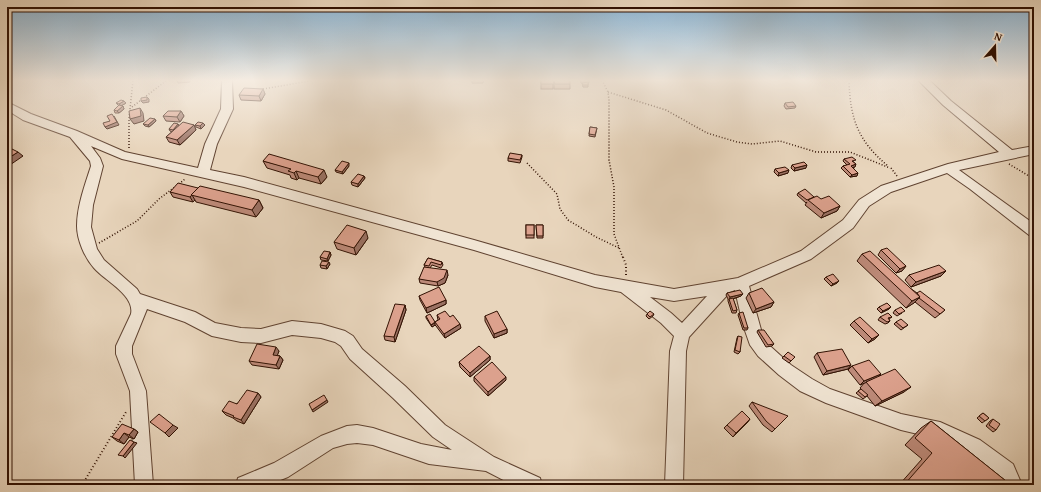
<svg xmlns="http://www.w3.org/2000/svg" width="1041" height="492" font-family="'Gentium Book Plus',serif">
<style>
.lines{fill:none;stroke-linecap:round;stroke-linejoin:round}
.minor-casing{stroke:#604331;stroke-width:2}
.path-far1{stroke:#321203;stroke-width:1.5;stroke-dasharray:1 2;stroke-linecap:butt}
.path{stroke:#321203;stroke-width:2;stroke-dasharray:1 2.5;stroke-linecap:butt}
.minor{fill:#f0e4d3;fill-rule:evenodd}
.wall{fill:#bd8a79;stroke:#321203}
.shaded-wall{fill:#9a7163;stroke:#321203}
.building{fill:#dca18d;stroke:#321203}
</style>
<rect width="100%" height="100%" fill="#e8d5bc"/>
<filter id="stains"><feTurbulence type="fractalNoise" baseFrequency=".005" numOctaves="4"/><feColorMatrix values="0 0 0 0 .2 0 0 0 0 .09 0 0 0 0 .02 0 0 0 .5 -.17"/></filter>
<radialGradient id="worn" r=".72"><stop offset=".6" stop-color="#630" stop-opacity="0"/><stop offset="1" stop-color="#630" stop-opacity=".3"/></radialGradient>
<g class="lines">
<g class="minor-casing">
<path id="minor" d="M222 80H232L233 109 217 144 210 170 244 177 474 240 595 275 674 289 738 278 801 251 843 220 859 200 881 186 948 164 999 152 943 105 918 80H929L951 101 1012 150 1034 146V154L959 170 1034 224V236L1029 235 970 189 947 173 891 192 869 206 853 228 811 259 749 286 763 337 770 346 791 365 812 379 830 389 901 414 940 422 980 440 1013 464 1022 485H1003L999 478 968 452 939 439 901 430 826 403 800 391 779 375 758 356 750 345 743 325 735 290 730 292 689 337 686 351 683 485H665L670 351 674 336 661 323 621 292 595 287 474 250 244 187 122 159 91 146 100 158 103 166 93 205 91 227 97 249 104 260 137 289 140 294 195 312 215 323 241 328 261 329 292 321 321 324 345 331 353 336 362 349 405 386 445 425 494 457 540 478 542 485H513L486 471 429 464 373 445 357 443 347 444 333 448 288 477 268 485H236L238 478 243 476 274 463 321 436 347 426 357 425 373 428 421 444 452 450 433 437 393 398 350 359 341 346 335 342 321 338 292 335 261 343 241 342 212 336 185 322 147 309 132 346V354L146 391 153 485H135L130 391 116 354V346L131 314C135 295 105 281 94 268 85 258 77 240 77 226 77 206 85 185 91 166L90 161 70 137 23 120 7 110V102L31 114 77 131 125 152 198 168 205 144 221 109ZM707 296 682 323 671 313 650 297 674 301Z"/>
</g>
<g class="path-far1">
<path d="M602 80 608 92 609 100V160L614 187V234L623 258"/>
<path d="M849 80C850 119 858 141 888 166"/>
<path d="M263 89 315 80"/>
<path d="M608 92 666 110 707 133 737 142 752 144 780 141 816 152H850L890 168"/>
<path d="M132 107 167 80"/>
<path d="M129 148V119L133 80"/>
<path d="M527 163 557 194 560 209 568 220 596 237 619 248"/>
<path d="M1009 164 1034 179"/>
<path d="M891 168 897 176"/>
<path d="M179 184 185 179"/>
<path d="M99 243 137 221 159 199 176 186"/>
</g>
<g class="path">
<path d="M623 257 626 265V275"/>
<path d="M82 485 126 412"/>
</g>
<use href="#minor" class="minor"/>
</g>
<g class="wall">
<path d="M177 80H191L190 82 178 83Z"/>
<path d="M472 80H484L483 83H472Z"/>
<rect x="541" y="80" width="12" height="9"/>
<path d="M554 80 570 84V89H554Z"/>
<path d="M580 80H589V83H588V87H583L582 83H581Z"/>
<path d="M1028 80H1034V85Z"/>
<path d="M263 89 265 94 261 101 241 100 239 95Z"/>
<path d="M124 101 126 103 121 106H123L124 109 119 113H115L114 110 119 106 116 103Z"/>
<path d="M785 103 796 106 795 108 786 109 784 106Z"/>
<path d="M181 111 184 116 180 122 166 121 163 116Z"/>
<path d="M155 119 156 121 149 127 145 126 143 124Z"/>
<path d="M178 124 179 126 194 125 196 130 180 145 169 142 166 137 172 132 170 131 169 129Z"/>
<path d="M195 125H205L201 129 196 127Z"/>
<path d="M590 127 597 128 595 137 589 136Z"/>
<path d="M522 155V157L520 163 508 161V158Z"/>
<path d="M844 159 854 162 855 167H853L857 176 850 177 841 168 843 166 847 165 843 161Z"/>
<path d="M263 161 327 177 321 184 299 178 297 180 291 178 290 175 267 168Z"/>
<path d="M792 165 806 168 794 171 791 168Z"/>
<path d="M349 166 343 174 336 172 335 170Z"/>
<path d="M775 169 788 173 778 176 774 172Z"/>
<path d="M364 176 365 178 358 187 352 185 351 182Z"/>
<path d="M170 192 259 200 263 208 256 217 196 202 195 200 193 202 173 197Z"/>
<path d="M798 193 814 197 840 206 837 211 821 218 805 205 807 202 806 203 797 195Z"/>
<rect x="526" y="225" width="8" height="13"/>
<path d="M536 225H543V238H537Z"/>
<path d="M368 238 356 255 337 249 334 242Z"/>
<path d="M881 250 906 266 902 271 896 273 878 255Z"/>
<path d="M330 252 331 255 328 261 321 260 320 257Z"/>
<path d="M862 254 917 293 945 310 935 318 915 302 906 308 857 261Z"/>
<path d="M428 258 442 262 443 265 441 268 432 265 430 268 448 275 445 283 438 286 420 283 419 279 425 267 424 265Z"/>
<path d="M330 264 327 269 321 268 320 265Z"/>
<path d="M946 271 941 276 911 287 905 280 909 275Z"/>
<path d="M826 277 837 283 831 286 824 279Z"/>
<path d="M727 293 743 294 741 296 733 299 737 310 736 313H732L728 301V299L726 295Z"/>
<path d="M749 293 774 302 771 307 753 313 746 298Z"/>
<path d="M419 296 446 300V304L427 313 420 300Z"/>
<path d="M405 305 406 310 395 342 385 340 384 336Z"/>
<path d="M879 307H891L889 309 881 313 877 309Z"/>
<path d="M895 310 902 313 897 316 893 313Z"/>
<path d="M739 313 748 328 747 330H743L738 315Z"/>
<path d="M647 314H654L653 316 649 319 646 316Z"/>
<path d="M437 315 450 317 461 328 445 338 436 326 435 325 432 327 426 318V316L435 322 438 320Z"/>
<path d="M485 316 507 329V333L494 338 485 321Z"/>
<path d="M880 317H892L889 319 890 321 888 323 885 324 878 320Z"/>
<path d="M854 321 875 339 868 343 850 325Z"/>
<path d="M896 322 908 325 901 330 894 324Z"/>
<path d="M758 330 774 344 772 346 766 347 757 332Z"/>
<path d="M738 336 740 352 738 354 734 352 737 338Z"/>
<path d="M279 351 277 355 280 356 283 360 279 369 252 365 249 361Z"/>
<path d="M817 353 851 365 848 369 823 375 814 357Z"/>
<path d="M490 356V360L470 377 460 367 459 362Z"/>
<path d="M784 356 793 359 789 363 782 358Z"/>
<path d="M852 366 881 374 879 376 904 392 875 406 867 396 863 399 856 393 861 389 860 388 865 382 860 385 848 370Z"/>
<path d="M474 377 506 380 488 396 474 381Z"/>
<path d="M258 393 261 397 244 424 237 421 233 418 226 415 222 411Z"/>
<path d="M752 402 784 420 772 432 763 425 749 406Z"/>
<path d="M983 413 989 418 982 423 977 418Z"/>
<path d="M750 419 747 423 733 437 724 428 727 425Z"/>
<path d="M993 419 996 430 993 432 986 426 990 421Z"/>
<path d="M931 421 1011 485H899L922 459 905 445 921 428Z"/>
<path d="M134 429 138 432 134 439 129 437 124 444 117 441 112 437Z"/>
</g>
<g class="shaded-wall">
<path d="M263 89 265 94 261 101 259 96Z"/>
<path d="M147 97 149 99V102L143 103 141 101Z"/>
<path d="M124 101 126 103 121 106 119 104Z"/>
<path d="M123 106 124 109 119 113 117 111Z"/>
<path d="M140 108 143 113 144 121 134 124 130 119Z"/>
<path d="M181 111 184 116 180 122 177 117Z"/>
<path d="M114 116 119 125 107 129 105 127Z"/>
<path d="M155 119 156 121 149 127 148 125Z"/>
<path d="M203 123 205 125 201 129 200 126Z"/>
<path d="M178 124 179 126 174 132 173 130Z"/>
<path d="M194 125 196 130 180 145 177 140Z"/>
<path d="M18 152 23 156 7 167V159Z"/>
<path d="M349 163V166L343 174 342 172Z"/>
<path d="M856 164 855 167 850 168 851 166Z"/>
<path d="M807 165 806 168 794 171 795 168Z"/>
<path d="M324 170 327 177 321 184 318 177Z"/>
<path d="M789 170 788 173 778 176 779 173Z"/>
<path d="M296 171 299 178 297 180 294 173Z"/>
<path d="M858 173 857 176 850 177 852 175Z"/>
<path d="M364 176 365 178 358 187V184Z"/>
<path d="M192 195 195 200 193 202 190 197Z"/>
<path d="M259 200 263 208 256 217 252 210Z"/>
<path d="M840 206 837 211 821 218 824 213Z"/>
<path d="M366 231 368 238 356 255 354 248Z"/>
<path d="M330 252 331 255 328 261 327 259Z"/>
<path d="M329 262 330 264 327 269 326 266Z"/>
<path d="M906 266 902 271 896 273 900 269Z"/>
<path d="M447 270 448 275 445 283 438 286 437 282Z"/>
<path d="M946 271 941 276 911 287 916 282Z"/>
<path d="M839 281 837 283 831 286 833 284Z"/>
<path d="M743 294 741 296 729 300 730 297Z"/>
<path d="M920 297 914 303 906 308 912 301Z"/>
<path d="M446 300V304L427 313 426 308Z"/>
<path d="M774 302 771 307 753 313 756 309Z"/>
<path d="M405 305 406 310 395 342 394 337Z"/>
<path d="M891 307 889 309 881 313 883 311Z"/>
<path d="M435 323V325L432 327 431 325Z"/>
<path d="M460 324 461 328 445 338 444 334Z"/>
<path d="M507 329V333L494 338V334Z"/>
<path d="M879 335 875 339 868 343 872 339Z"/>
<path d="M276 347 279 351 276 359 273 355Z"/>
<path d="M280 356 283 360 279 369 276 365Z"/>
<path d="M490 356V360L470 377V373Z"/>
<path d="M851 365 848 369 823 375 827 371Z"/>
<path d="M881 374 877 378 860 385 864 381Z"/>
<path d="M506 377V380L488 396V392Z"/>
<path d="M911 387 904 392 875 406 882 401Z"/>
<path d="M258 393 261 397 244 424 241 420Z"/>
<path d="M327 400 328 402 313 412 312 410Z"/>
<path d="M750 419 747 423 733 437 736 433Z"/>
<path d="M173 425 178 428 169 437 165 433Z"/>
<path d="M134 429 138 432 134 439 129 435Z"/>
<path d="M124 433 129 437 124 444 119 440Z"/>
<path d="M134 442 137 443 125 458 123 456Z"/>
</g>
<g class="building">
<path d="M541 80H553L554 84H541Z"/>
<path d="M554 80H570V84H555Z"/>
<path d="M588 82V85H583L582 83Z"/>
<path d="M244 88 263 89 259 96 239 95Z"/>
<path d="M147 97V100L141 101V98Z"/>
<path d="M121 100 124 101 119 104 116 103Z"/>
<path d="M793 102 796 106 788 107 785 103Z"/>
<path d="M119 105 123 106 117 111 114 110Z"/>
<path d="M140 108 141 116 130 119 129 111Z"/>
<path d="M168 111H181L177 117 163 116Z"/>
<path d="M112 114 117 122 105 127 103 123 110 121 107 116Z"/>
<path d="M150 118 155 119 148 125 143 124Z"/>
<path d="M183 122 194 125 177 140 166 137Z"/>
<path d="M198 122 203 123 200 126 195 125Z"/>
<path d="M174 123 178 124 173 130 169 129Z"/>
<path d="M590 127 597 128 595 135 589 134Z"/>
<path d="M12 149 18 152 7 159V152Z"/>
<path d="M510 153 522 155 520 160 508 158Z"/>
<path d="M269 154 324 170 318 177 296 171 294 173 288 171 291 169 263 161Z"/>
<path d="M852 157 856 160 852 161 856 164 851 166 858 173 852 175 843 166 850 164 844 159Z"/>
<path d="M342 161 349 163 342 172 335 170Z"/>
<path d="M804 162 807 165 795 168 792 165Z"/>
<path d="M785 167 789 170 779 173 775 169Z"/>
<path d="M358 174 364 176 358 184 351 182Z"/>
<path d="M178 183 198 188 190 197 170 192Z"/>
<path d="M200 186 259 200 252 210 191 195Z"/>
<path d="M805 189 814 197 807 200 798 193Z"/>
<path d="M817 196 821 199 829 196 840 206 824 213 808 200Z"/>
<path d="M347 225 366 231 354 248 334 242Z"/>
<rect x="526" y="225" width="8" height="10"/>
<path d="M536 225H543V236H537Z"/>
<path d="M887 248 906 266 900 269 881 250Z"/>
<path d="M324 251 330 252 327 259 320 257Z"/>
<path d="M870 251 920 297 912 301 862 254Z"/>
<path d="M428 258 442 262 441 265 431 262 429 266 424 265Z"/>
<path d="M322 261 329 262 326 266 320 265Z"/>
<path d="M939 265 946 271 916 282 909 275Z"/>
<path d="M424 267 447 270 444 278 437 282 419 279Z"/>
<path d="M833 274 839 281 833 284 826 277Z"/>
<path d="M439 287 446 300 426 308 419 296Z"/>
<path d="M762 288 774 302 756 309 749 293Z"/>
<path d="M740 290 743 294 730 297 727 293Z"/>
<path d="M920 291 945 310 940 314 919 298 920 297 917 293Z"/>
<path d="M733 298 737 310 733 311 729 299Z"/>
<path d="M887 303 891 307 883 311 879 307Z"/>
<path d="M395 304 405 305 394 337 384 336Z"/>
<path d="M901 307 905 311 899 314 895 310Z"/>
<path d="M445 311 450 317 453 315 460 324 444 334 435 322 440 319 437 315Z"/>
<path d="M497 311 507 329 494 334 485 316Z"/>
<path d="M650 311 654 314 650 317 647 314Z"/>
<path d="M743 312 748 328H744L739 313Z"/>
<path d="M888 313 892 317 888 318 890 321 887 322 880 317Z"/>
<path d="M430 314 435 322 431 325 426 316Z"/>
<path d="M860 317 879 335 872 339 854 321Z"/>
<path d="M901 319 908 325 903 328 896 322Z"/>
<path d="M758 330H764L774 344 768 345Z"/>
<path d="M738 336 742 337 740 352 735 350Z"/>
<path d="M257 344 276 347 273 355 280 356 276 365 249 361Z"/>
<path d="M479 346 490 356 470 373 459 362Z"/>
<path d="M842 349 851 365 827 371 817 353Z"/>
<path d="M788 352 795 357 791 361 784 356Z"/>
<path d="M869 360 881 374 864 381 852 366Z"/>
<path d="M492 362 506 377 488 392 474 377Z"/>
<path d="M895 369 911 387 882 401 866 382Z"/>
<path d="M861 389 868 395 865 397 858 391Z"/>
<path d="M247 390 258 393 241 420 233 417 234 416 222 411 229 401 237 404Z"/>
<path d="M324 395 327 400 312 410 309 404Z"/>
<path d="M752 402 788 416 775 429 766 421Z"/>
<path d="M742 411 750 419 736 433 727 425Z"/>
<path d="M983 413 989 418 985 421 979 416Z"/>
<path d="M159 414 173 425 165 433 150 422Z"/>
<path d="M993 419 1000 424 996 430 989 425Z"/>
<path d="M931 421 1011 485H904L932 453 915 438Z"/>
<path d="M122 424 134 429 129 435 124 433 119 440 112 437Z"/>
<path d="M130 440 134 442 123 456 118 455Z"/>
</g>
<linearGradient id="sky" x2="0" y2="1"><stop stop-color="#89b5d6"/><stop offset="0.54" stop-color="#f5ece1"/><stop offset="1" stop-color="#f5ece1" stop-opacity="0"/></linearGradient>
<rect width="1041" height="149" fill="url(#sky)"/>
<rect width="1041" height="492" fill="none" stroke="#e8d5bc" stroke-width="24"/>
<rect x="8" y="8" width="1025" height="476" fill="none" stroke="#321203" stroke-width="2"/>
<rect x="12" y="12" width="1017" height="468" fill="none" stroke="#321203"/>
<g transform="translate(995 46) rotate(20)" stroke="#f0e4d3" stroke-width="3" paint-order="stroke">
<path d="M0-3L7 15L0 10L-7 15Z" fill="#321203"/>
<text y="-6" font-size="11" font-weight="bold" text-anchor="middle" fill="#321203">N</text>
</g>
<rect width="100%" height="100%" filter="url(#stains)"/>
<rect width="100%" height="100%" fill="url(#worn)"/>
</svg>
